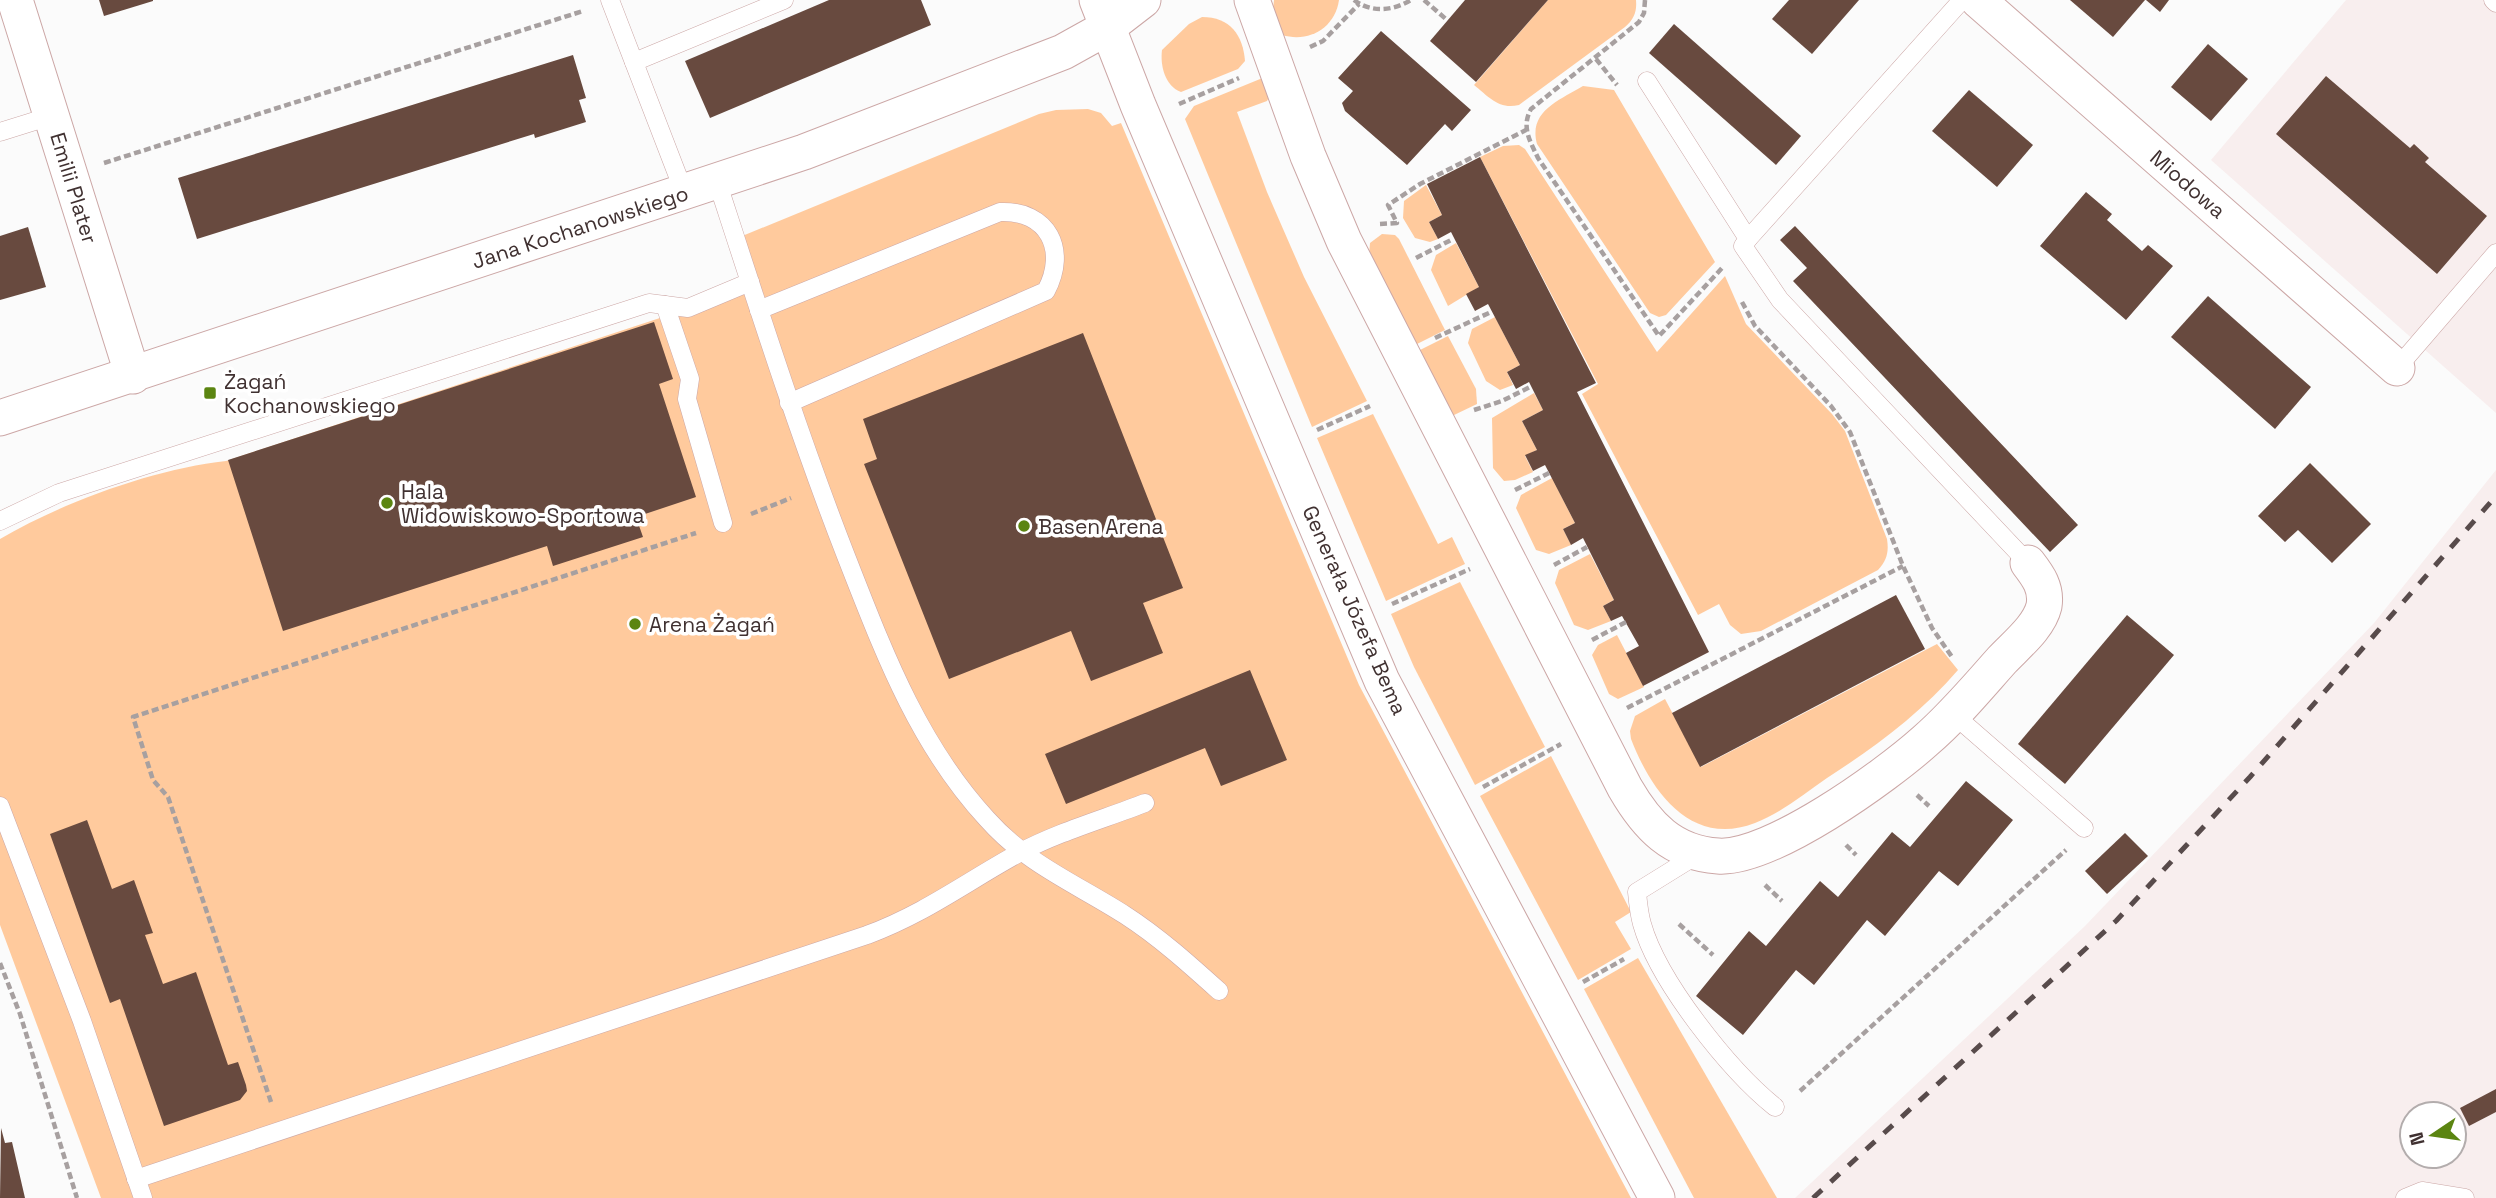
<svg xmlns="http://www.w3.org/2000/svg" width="2496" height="1198" font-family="'Space Grotesk',sans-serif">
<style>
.built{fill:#f8eeee;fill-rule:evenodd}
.green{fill:#ffca9d}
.building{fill:#684a3f}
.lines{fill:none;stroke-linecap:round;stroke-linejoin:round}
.lane-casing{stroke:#cca7a6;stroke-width:19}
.street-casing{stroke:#cca7a6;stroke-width:37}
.path{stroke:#a7a0a0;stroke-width:4.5;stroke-dasharray:7 3.5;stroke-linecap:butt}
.lane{stroke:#fff;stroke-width:18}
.street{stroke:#fff;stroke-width:35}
.rail{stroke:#584b4b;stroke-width:5;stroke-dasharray:12 12;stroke-linecap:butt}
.poi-dot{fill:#5b8511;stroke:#fff;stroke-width:2.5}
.labels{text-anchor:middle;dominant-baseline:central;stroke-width:7;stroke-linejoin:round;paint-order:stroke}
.street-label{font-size:21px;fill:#403131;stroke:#fff}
.poi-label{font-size:21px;fill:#403131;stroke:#fff;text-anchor:start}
</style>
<rect width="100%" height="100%" fill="#fbfbfb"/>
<g class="built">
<path d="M2346 0H2496V413L2211 160Z"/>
<path d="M2496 470V1198H1795L2085 926 2374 623ZM2412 1114H2454V1156H2412Z"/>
</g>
<g class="green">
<path d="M1274 0H1339C1335 28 1309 43 1282 35L1273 10Z"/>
<path d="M1548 0H1636C1637 12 1634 19 1625 27L1519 105C1499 110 1489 97 1474 85Z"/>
<path d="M1202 17C1230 17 1243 35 1245 61L1238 69 1181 92C1165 86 1160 66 1162 50L1189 24Z"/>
<path d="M1265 77 1270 95 1267 101 1237 112 1267 192 1304 277 1367 401 1312 427 1185 119 1194 106Z"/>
<path d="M1583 86 1614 90 1715 262 1666 315 1659 317 1650 313 1537 144C1528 111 1560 100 1583 86Z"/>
<path d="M1088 109 1101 113 1112 126 1121 123 1359 685 1631 1198H101L0 925V539C63 502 154 469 226 461L751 288 735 239 1039 114 1056 110Z"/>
<path d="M1519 145 1525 149 1657 352 1725 276 1746 324 1832 414 1845 431 1887 539C1889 552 1887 560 1878 570L1761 631 1741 634 1730 625 1719 604 1698 615 1582 394 1598 384 1480 157 1503 146Z"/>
<path d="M1426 185 1442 215 1429 222 1438 239 1430 242 1415 238 1403 218 1404 201Z"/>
<path d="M1382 234 1395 235 1399 239 1445 330 1415 345 1369 255 1370 243Z"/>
<path d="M1456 243 1479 287 1448 306 1431 270 1436 255Z"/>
<path d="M1495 317 1520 365 1507 372 1513 385 1500 390 1486 381 1468 343 1472 329Z"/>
<path d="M1448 336 1476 389 1477 404 1452 416 1418 351Z"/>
<path d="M1534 393 1543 410 1522 421 1537 450 1525 456 1533 472 1515 480 1504 481 1493 468 1492 418Z"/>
<path d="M1373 414 1438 544 1452 537 1465 564 1386 601 1317 438Z"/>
<path d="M1552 478 1575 523 1563 529 1571 545 1549 554 1536 550 1516 508 1521 495Z"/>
<path d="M1590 554 1614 600 1603 606 1611 621 1588 630 1574 625 1555 583 1559 570Z"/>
<path d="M1460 582 1545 747 1475 785 1414 667 1391 614Z"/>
<path d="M1617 635 1644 687 1618 699 1609 694 1592 655 1598 645Z"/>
<path d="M1937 644 1958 670C1920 714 1875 747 1827 778 1804 794 1781 813 1755 823 1691 848 1651 791 1631 739L1630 731 1635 716 1665 699 1701 767Z"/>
<path d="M1551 756 1631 912 1615 922 1631 949 1578 980 1480 796Z"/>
<path d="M1638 958 1777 1198H1694L1584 989Z"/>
</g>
<g class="building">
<path d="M99 0H153V1L104 16Z"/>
<path d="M829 0H921L931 25 710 118 685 61Z"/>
<path d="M1465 0H1548L1476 82 1430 41Z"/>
<path d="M1789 0H1859L1812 54 1772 19Z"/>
<path d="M2070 0H2145L2113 37Z"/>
<path d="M2146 0H2169L2160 12Z"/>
<path d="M1674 24 1801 136 1776 165 1649 53Z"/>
<path d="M1381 31 1471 110 1452 131 1445 124 1407 165 1345 111 1342 103 1353 91 1338 78Z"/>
<path d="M2208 44 2248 79 2211 121 2171 87Z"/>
<path d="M573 55 586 98 579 100 586 122 535 138 534 134 197 239 178 178Z"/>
<path d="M2326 76 2410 148 2414 144 2429 158 2425 162 2487 216 2437 274 2276 134Z"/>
<path d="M1969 90 2033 145 1997 187 1932 131Z"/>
<path d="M1480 157 1596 383 1577 392 1709 652 1643 686 1626 653 1639 646 1622 616 1611 621 1603 606 1614 600 1583 538 1571 545 1563 529 1575 523 1545 465 1533 471 1525 455 1537 450 1522 421 1543 410 1529 382 1516 389 1507 372 1520 365 1488 304 1475 311 1466 294 1479 287 1451 232 1438 239 1429 222 1442 215 1427 184Z"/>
<path d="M2086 192 2112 214 2107 220 2142 251 2148 245 2173 266 2126 320 2040 246Z"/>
<path d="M1795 226 2078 525 2050 552 1793 281 1807 268 1780 240Z"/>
<path d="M28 227 46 287 0 300V236Z"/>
<path d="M2208 296 2311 387 2275 429 2171 337Z"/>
<path d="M654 322 673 379 659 384 696 497 636 517 643 537 553 566 547 546 283 631 228 460Z"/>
<path d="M1083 333 1183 588 1143 603 1163 653 1091 681 1071 631 949 679 864 464 877 459 863 419Z"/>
<path d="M2310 463 2371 524 2332 563 2298 530 2285 542 2258 516Z"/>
<path d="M1896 595 1925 649 1700 767 1672 713Z"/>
<path d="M2127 615 2174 655 2065 784 2018 744Z"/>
<path d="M1250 670 1287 760 1221 786 1205 748 1066 804 1045 754Z"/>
<path d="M1966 781 2013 820 1958 886 1939 871 1885 936 1867 920 1814 985 1796 970 1743 1035 1696 996 1749 931 1766 946 1820 881 1838 897 1892 832 1910 847Z"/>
<path d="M87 820 112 889 134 880 153 933 145 935 163 984 196 972 228 1065 238 1062 246 1085 247 1091 240 1100 164 1126 120 999 110 1003 50 834Z"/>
<path d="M2125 833 2148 856 2107 894 2085 871Z"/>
<path d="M2496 1089V1112L2469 1126 2460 1108Z"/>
<path d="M1 1128 5 1143 12 1142 25 1198H0Z"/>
</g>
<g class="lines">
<g class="lane-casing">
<g id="lane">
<path d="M610 0 684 192"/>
<path d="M2493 0 2496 3"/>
<path d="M634 62 784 0"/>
<path d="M1647 81 1748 239 1743 246 1780 300 2028 563"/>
<path d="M0 132 51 116"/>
<path d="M717 181C758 307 798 433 846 556 883 650 917 743 987 819 1028 865 1075 883 1125 915 1159 937 1189 964 1219 991"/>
<path d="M1748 239 1962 0"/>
<path d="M665 305 690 379 687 399 723 523"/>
<path d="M759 310 1000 212C1048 210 1068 250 1046 291L789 403"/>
<path d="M2397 368 2496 253"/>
<path d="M0 521 59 493 649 303 688 308 750 282"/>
<path d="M1953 714 2084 828"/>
<path d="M0 806 82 1021 143 1198"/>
<path d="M1700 853 1637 892C1638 903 1639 914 1642 924 1658 981 1729 1070 1775 1107"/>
<path d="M136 1179 867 935C926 913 966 882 1019 853 1058 832 1104 819 1145 803"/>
<path d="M2405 1198 2422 1191 2465 1198"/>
</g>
</g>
<g class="street-casing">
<g id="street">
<path d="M15 0 133 376"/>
<path d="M1097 0 1138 105 1382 681 1657 1198"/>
<path d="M1252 0 1308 156 1344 241 1625 788C1647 826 1672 853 1718 856 1770 860 1886 776 1925 741 1953 717 1977 688 2002 660 2016 645 2039 627 2044 606 2047 588 2038 576 2028 563"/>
<path d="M1978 0 2397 368"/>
<path d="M0 418 804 152 1063 52 1108 27 1143 0"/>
</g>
</g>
<g class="path">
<path d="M1354 0C1371 13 1393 11 1411 0"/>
<path d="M1424 0 1447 20"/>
<path d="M1645 0 1644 13 1639 22 1531 109C1521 127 1530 141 1538 158L1659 336 1723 267"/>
<path d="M1310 47 1323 41 1359 4"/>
<path d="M1596 59 1617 85"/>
<path d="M1179 104 1239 78"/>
<path d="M104 163 583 11"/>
<path d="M1380 224 1397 223 1388 205 1420 184 1526 130"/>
<path d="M1416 258 1453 239"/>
<path d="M1742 302 1755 326 1831 406 1850 432 1903 566 1932 628 1952 657"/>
<path d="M1435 338 1491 312"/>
<path d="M1474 410 1502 401 1530 387"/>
<path d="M1317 430 1370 406"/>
<path d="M1515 490 1549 473"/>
<path d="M751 514 791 498"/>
<path d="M1554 565 1587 547"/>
<path d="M1392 604 1470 569"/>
<path d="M1592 640 1626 622"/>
<path d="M1627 708 1903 566"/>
<path d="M1483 787 1561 744"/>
<path d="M1917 795 1929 806"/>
<path d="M1846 845 1856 855"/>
<path d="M1765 885 1782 901"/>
<path d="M1679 924 1713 955"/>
<path d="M0 963 20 1014 77 1198"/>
<path d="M1583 982 1624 959"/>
<path d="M1800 1091 2066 850"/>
<path d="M271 1102 168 797 153 780 133 717 696 533"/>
</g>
<use href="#lane" class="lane"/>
<use href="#street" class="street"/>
<path class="rail" d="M1813 1198 2116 921 2250 777 2496 496"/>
</g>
<g class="poi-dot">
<rect x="203" y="386" width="14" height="14" rx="3.5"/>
<circle cx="387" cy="503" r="7"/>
<circle cx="1024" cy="526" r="7"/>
<circle cx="635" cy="624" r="7"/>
</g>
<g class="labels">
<g class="street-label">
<text transform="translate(2188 184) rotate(41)">Miodowa</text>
<text transform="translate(74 188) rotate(73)">Emilii Plater</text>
<text transform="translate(580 227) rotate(-18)">Jana Kochanowskiego</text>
<text transform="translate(1355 610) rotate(66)">Generała Józefa Bema</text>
</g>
<g class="poi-label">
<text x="224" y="381">Żagań<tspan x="224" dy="24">Kochanowskiego</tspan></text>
<text x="401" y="491">Hala<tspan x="401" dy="24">Widowiskowo-Sportowa</tspan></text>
<text x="1038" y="526">Basen Arena</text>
<text x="649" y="624">Arena Żagań</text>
</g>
</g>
<g transform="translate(2433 1135) rotate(257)"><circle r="33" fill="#ffffff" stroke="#b3adad" stroke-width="2"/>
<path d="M0-5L12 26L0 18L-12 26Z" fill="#5b8511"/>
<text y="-10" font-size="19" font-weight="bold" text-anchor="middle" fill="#403131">N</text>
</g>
</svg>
